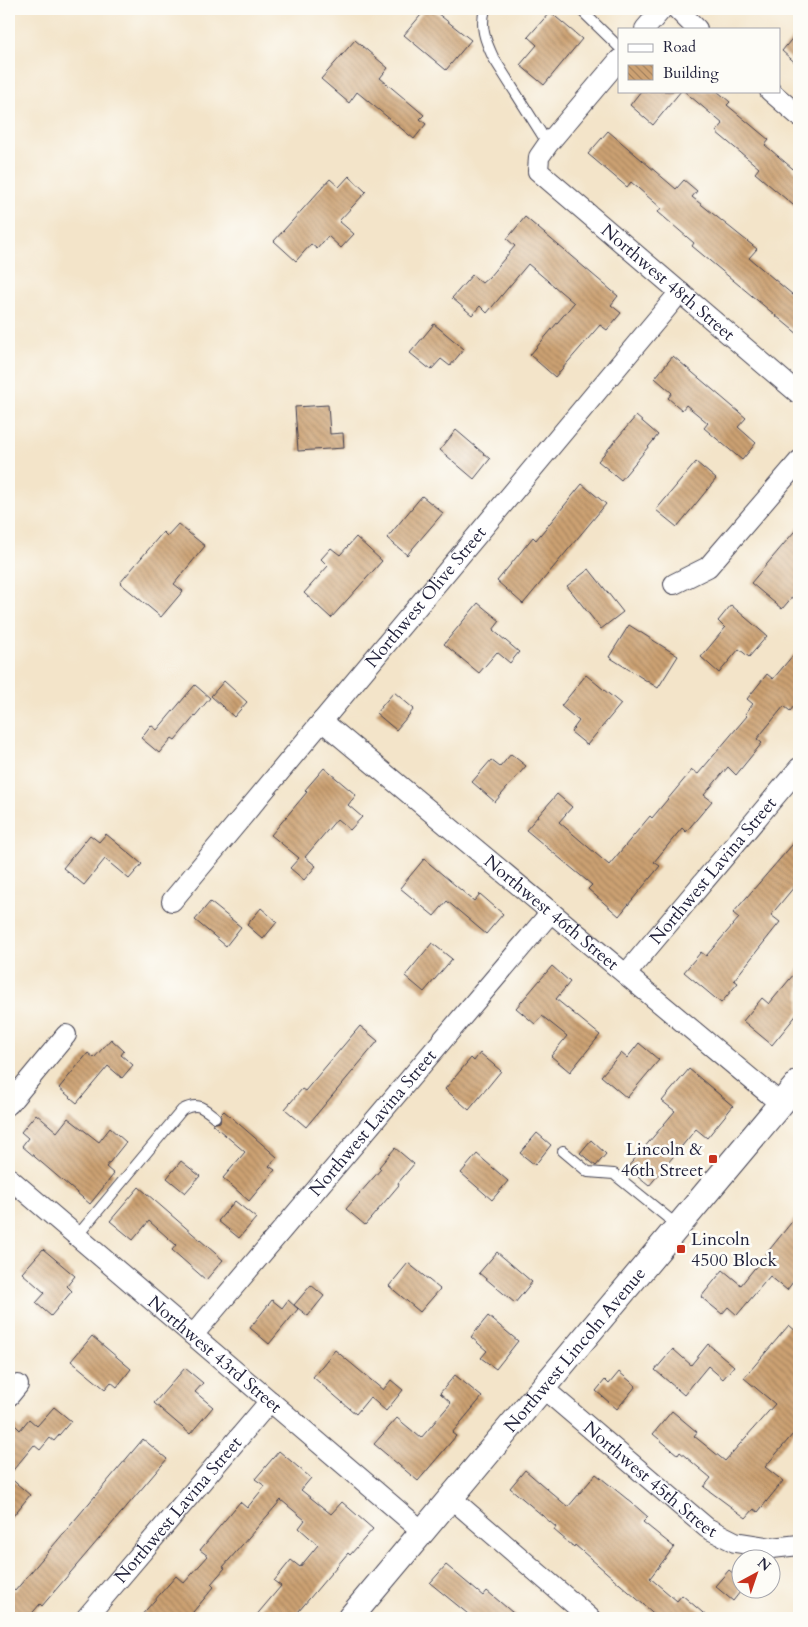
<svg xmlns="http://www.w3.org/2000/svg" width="808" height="1627" font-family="Cardo,serif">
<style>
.building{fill:url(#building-back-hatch)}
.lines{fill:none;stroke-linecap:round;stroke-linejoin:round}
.service-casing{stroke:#413f50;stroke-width:12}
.minor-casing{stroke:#413f50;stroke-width:22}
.tertiary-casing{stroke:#413f50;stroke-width:27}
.service{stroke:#fff;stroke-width:10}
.minor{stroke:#fff;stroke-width:20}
.tertiary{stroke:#fff;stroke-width:25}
.poi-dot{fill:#c8321e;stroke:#fdfcf7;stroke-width:2}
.labels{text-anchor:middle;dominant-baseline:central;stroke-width:5;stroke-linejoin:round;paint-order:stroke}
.street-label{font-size:18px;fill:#22223b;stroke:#fdfcf7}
.poi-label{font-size:18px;fill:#22223b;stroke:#fdfcf7;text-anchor:end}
</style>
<defs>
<pattern id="building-back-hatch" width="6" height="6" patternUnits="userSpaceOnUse" patternTransform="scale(1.25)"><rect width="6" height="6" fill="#cca172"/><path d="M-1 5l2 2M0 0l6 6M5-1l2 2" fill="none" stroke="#a5835f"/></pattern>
</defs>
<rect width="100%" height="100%" fill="#fdfcf7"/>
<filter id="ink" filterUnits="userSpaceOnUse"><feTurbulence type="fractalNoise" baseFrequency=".02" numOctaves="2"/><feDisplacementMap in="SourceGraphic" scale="10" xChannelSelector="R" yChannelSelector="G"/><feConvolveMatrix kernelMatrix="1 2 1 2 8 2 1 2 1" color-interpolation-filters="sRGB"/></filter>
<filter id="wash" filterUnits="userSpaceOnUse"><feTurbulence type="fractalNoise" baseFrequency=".0096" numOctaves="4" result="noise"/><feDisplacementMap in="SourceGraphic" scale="20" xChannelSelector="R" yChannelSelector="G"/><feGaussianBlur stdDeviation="1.12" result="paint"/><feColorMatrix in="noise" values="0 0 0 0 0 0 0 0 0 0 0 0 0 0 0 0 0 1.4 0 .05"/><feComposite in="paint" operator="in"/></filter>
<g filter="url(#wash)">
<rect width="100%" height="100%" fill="#f3e4c9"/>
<g id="blocks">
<g class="building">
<path d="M426 9H432L471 40 446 70 404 35Z"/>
<path d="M550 12 582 39 544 85 520 65 537 45 528 37Z"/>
<path d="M799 30V66L782 51Z"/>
<path d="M355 40 388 68 380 78 424 115 420 119 426 124 414 139 357 92 349 103 321 79Z"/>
<path d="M641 91H681L653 125 630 105Z"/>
<path d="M684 91H717L730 102 727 105 769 140 765 145 799 174V210L755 173 759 168 716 132 723 124Z"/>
<path d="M608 131 676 189 684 180 697 191 692 197 757 249 749 258 799 300V335L692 246 694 243 658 212 661 208 631 182 627 187 588 154Z"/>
<path d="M349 176 366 192 339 221 354 234 341 248 328 236 317 249 311 244 296 261 274 241 330 179 339 187Z"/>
<path d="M525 217 618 296 611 305 621 313 607 330 600 325 555 377 530 355 574 303 528 264 487 313 480 306 472 315 452 298 472 275 482 283 489 277 515 246 507 239Z"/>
<path d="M434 324 464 349 450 366 441 359 431 370 410 353Z"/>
<path d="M673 356 746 418 738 427 756 443 742 460 704 428 708 423 686 405 682 410 668 398 672 393 655 378Z"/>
<path d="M328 405 330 434 343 433 344 448 298 451 295 407Z"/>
<path d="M636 416 658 435 621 480 598 461Z"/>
<path d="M456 430 490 459 474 479 440 450Z"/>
<path d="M696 462 716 479 677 527 656 510Z"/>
<path d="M582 484 606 504 523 604 497 581 533 537 536 540Z"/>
<path d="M422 496 443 513 407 555 387 538Z"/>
<path d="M178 524 205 546 174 584 183 591 161 617 120 583 163 532 167 536Z"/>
<path d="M799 526V589L782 609 751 583Z"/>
<path d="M356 537 382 561 331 618 304 593 328 566 321 559 331 548 340 555Z"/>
<path d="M589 569 623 612 601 629 567 586Z"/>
<path d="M478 603 500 621 493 630 519 652 510 663 497 652 479 673 444 644Z"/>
<path d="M731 605 767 636 749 657 739 649 719 673 701 657 725 628 718 621Z"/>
<path d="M629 625 678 656 658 688 609 657Z"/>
<path d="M799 648V700L790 711 784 706 757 739 762 743 736 775 728 767 704 795 712 801 686 832 682 828 654 862 660 866 619 916 588 889 592 885 526 830 557 794 572 807 559 822 609 865 650 816 652 818 692 770 698 774 747 716 745 714 753 704 747 699 767 674 773 679Z"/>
<path d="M586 675 621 704 587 745 571 732 579 721 561 706Z"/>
<path d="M224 681 247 702 234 717 211 696Z"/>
<path d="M195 685 210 698 175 740 172 738 159 753 141 738 151 725 157 730Z"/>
<path d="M394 692 414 709 396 730 376 713Z"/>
<path d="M511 754 526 766 495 802 472 782 491 760 500 767Z"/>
<path d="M324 768 356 795 348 805 362 817 350 830 337 819 305 857 316 866 304 880 290 868 299 858 271 835 307 792 305 790Z"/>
<path d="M106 834 142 864 129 879 105 859 84 885 63 868 90 835 99 842Z"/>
<path d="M799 837V881L771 915 780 922 734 980 738 983 721 1003 684 972 701 952 706 956 739 918 733 913Z"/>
<path d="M424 859 474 901 480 894 503 914 486 934 447 901 434 916 400 888Z"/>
<path d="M210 902 241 927 226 946 195 920Z"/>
<path d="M261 908 277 922 263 939 247 925Z"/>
<path d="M432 943 452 959 424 992 405 976Z"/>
<path d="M552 966 570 982 556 999 600 1035 570 1072 551 1056 567 1036 542 1016 535 1024 516 1008Z"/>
<path d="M799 968V1012L772 1045 743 1021 762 998 769 1004Z"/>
<path d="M360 1026 378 1041 306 1127 285 1109 302 1089 305 1091Z"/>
<path d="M111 1039 124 1051 121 1055 133 1065 122 1078 108 1066 77 1103 59 1088 88 1053 94 1058Z"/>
<path d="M639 1043 659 1060 627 1098 601 1076 621 1053 627 1058Z"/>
<path d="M480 1053 501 1071 469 1110 445 1089 471 1058 474 1061Z"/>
<path d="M689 1069 733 1106 707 1138 696 1129 649 1186 627 1168 675 1111 662 1101Z"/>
<path d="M224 1111 277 1157 269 1166 275 1170 249 1201 223 1178 245 1152 212 1124 220 1122 221 1114Z"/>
<path d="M36 1114 57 1132 68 1118 99 1142 110 1128 126 1142 106 1167 114 1174 90 1204 22 1146 28 1138 21 1132Z"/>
<path d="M537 1133 551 1145 535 1165 520 1153Z"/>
<path d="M591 1140 606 1154 596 1166 580 1153Z"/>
<path d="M395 1148 414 1164 398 1183 399 1185 365 1225 346 1209 381 1169 379 1167Z"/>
<path d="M477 1154 508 1181 492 1200 461 1173Z"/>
<path d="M181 1161 200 1176 185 1193 167 1178Z"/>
<path d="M139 1187 223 1260 206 1280 172 1250 176 1245 149 1221 133 1240 110 1221Z"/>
<path d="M235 1201 256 1218 239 1238 218 1221Z"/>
<path d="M799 1213V1274L787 1290 770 1276 737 1315 728 1307 722 1314 701 1297 723 1270 741 1285Z"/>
<path d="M43 1249 75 1276 67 1286 72 1291 51 1316 36 1303 45 1293 22 1273Z"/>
<path d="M497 1252 532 1282 515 1303 479 1273Z"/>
<path d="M408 1263 440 1289 420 1312 389 1286Z"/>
<path d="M311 1285 324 1296 308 1316 294 1305Z"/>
<path d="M272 1300 282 1308 288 1300 298 1309 269 1344 250 1328Z"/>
<path d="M488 1316 518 1341 496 1369 481 1358 487 1351 471 1337Z"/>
<path d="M789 1325 799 1334V1427L765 1467 783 1481 758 1512 754 1509 746 1518 704 1487 711 1478 680 1452 678 1455 653 1434 672 1411 697 1432 694 1436 725 1461 775 1404 744 1378Z"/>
<path d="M92 1336 131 1369 117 1387 111 1382 105 1389 71 1361Z"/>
<path d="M708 1344 734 1366 723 1379 708 1366 684 1395 655 1370 673 1349 691 1365Z"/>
<path d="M335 1350 383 1390 391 1380 403 1390 386 1411 370 1397 356 1414 313 1377Z"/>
<path d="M185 1368 203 1383 195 1392 213 1407 190 1434 154 1403Z"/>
<path d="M619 1372 636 1386 617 1409 596 1391 605 1380 609 1384Z"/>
<path d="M455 1375 482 1397 452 1433 456 1436 418 1481 374 1444 397 1418 421 1438 451 1403 440 1393Z"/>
<path d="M54 1407 71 1421 54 1441 50 1438 40 1450 34 1445 9 1475V1419L20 1430 29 1419 37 1426Z"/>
<path d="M143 1439 167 1459 42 1606 40 1604 28 1618H9V1586L15 1591Z"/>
<path d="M279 1451 311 1478 301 1490 331 1514 342 1502 373 1529 350 1555 348 1553 293 1618H254L281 1586 274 1581 291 1560 300 1567 318 1545 299 1528 305 1520 281 1500 223 1567 225 1568 211 1584 214 1587 188 1618H139L176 1576 184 1583 208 1556 200 1550 240 1502 247 1508 265 1486 255 1479Z"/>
<path d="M525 1470 568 1507 596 1474 632 1503 648 1517 643 1522 674 1547 650 1578 677 1601 682 1595 709 1618H659L575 1545 574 1547 554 1530 556 1527 510 1488Z"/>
<path d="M9 1477 30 1495 9 1521Z"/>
<path d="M446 1565 483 1596 487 1591 519 1618H473L430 1583Z"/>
<path d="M729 1570 740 1579V1592L733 1601 715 1586Z"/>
</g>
</g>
</g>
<g filter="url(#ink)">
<use href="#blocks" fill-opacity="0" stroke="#413f50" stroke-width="1"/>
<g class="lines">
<g class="service-casing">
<g id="service">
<path d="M485 9C480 27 485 40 493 57L548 144"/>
<path d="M580 9 619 47"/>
<path d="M563 1151 588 1172 614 1174 678 1226"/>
<path d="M77 1236 182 1110C198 1102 202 1107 215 1117"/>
</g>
</g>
<g class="minor-casing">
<g id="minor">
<path d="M677 9 697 29"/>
<path d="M645 29 662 9"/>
<path id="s1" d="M619 60 548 144 539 157 538 171 799 394"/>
<path d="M770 91 799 116"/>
<path d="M674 584 708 567 799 461"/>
<path id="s2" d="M322 721 781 1104"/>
<path id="s3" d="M172 901 680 292"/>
<path id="s4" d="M626 974 799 768"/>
<path d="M9 1104 66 1035"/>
<path id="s5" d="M9 1178 422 1531"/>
<path id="s6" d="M193 1335 551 912"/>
<path id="s7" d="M543 1388 707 1528 735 1542 772 1548 799 1545"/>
<path d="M9 1396 18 1385"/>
<path d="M450 1497 590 1618"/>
<path id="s8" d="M86 1618 270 1401"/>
</g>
</g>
<g class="tertiary-casing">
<g id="tertiary">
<path id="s9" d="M350 1618 799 1082"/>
</g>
</g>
<use href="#service" class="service"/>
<use href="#minor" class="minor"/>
<use href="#tertiary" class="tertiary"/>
</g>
</g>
<g class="poi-dot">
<rect x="708" y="1154" width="10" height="10" rx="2.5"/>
<rect x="676" y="1244" width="10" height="10" rx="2.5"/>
</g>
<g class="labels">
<g class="street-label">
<text stroke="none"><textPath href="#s1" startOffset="311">Northwest 48th Street</textPath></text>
<text stroke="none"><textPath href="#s3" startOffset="396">Northwest Olive Street</textPath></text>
<text stroke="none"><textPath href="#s4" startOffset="135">Northwest Lavina Street</textPath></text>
<text stroke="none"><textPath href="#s2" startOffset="299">Northwest 46th Street</textPath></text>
<text stroke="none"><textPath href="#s6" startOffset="278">Northwest Lavina Street</textPath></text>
<text stroke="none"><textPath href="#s9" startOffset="350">Northwest Lincoln Avenue</textPath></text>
<text stroke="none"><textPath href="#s5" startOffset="271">Northwest 43rd Street</textPath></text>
<text stroke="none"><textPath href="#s7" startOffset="141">Northwest 45th Street</textPath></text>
<text stroke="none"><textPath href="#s8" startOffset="142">Northwest Lavina Street</textPath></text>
</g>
<g class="poi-label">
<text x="703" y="1149">Lincoln &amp;<tspan x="703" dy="21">46th Street</tspan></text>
<text x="691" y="1239" text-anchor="start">Lincoln<tspan x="691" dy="21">4500 Block</tspan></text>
</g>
</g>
<rect width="808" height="1627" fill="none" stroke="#fdfcf7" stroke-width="30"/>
<rect x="618" y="28" width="162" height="65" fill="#fdfcf7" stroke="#a5a5ac"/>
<rect x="628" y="44" width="25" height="8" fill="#ffffff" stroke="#a5a5ac"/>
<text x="663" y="52" font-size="15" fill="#22223b">Road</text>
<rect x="628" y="65" width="25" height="15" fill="url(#building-back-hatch)" stroke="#a5a5ac"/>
<text x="663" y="78" font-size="15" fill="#22223b">Building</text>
<g transform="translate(756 1574) rotate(40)"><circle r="24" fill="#fdfcf7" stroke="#a5a5ac"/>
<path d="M0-4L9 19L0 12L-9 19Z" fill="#c8321e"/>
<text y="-8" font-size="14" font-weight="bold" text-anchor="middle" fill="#22223b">N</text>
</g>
</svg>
